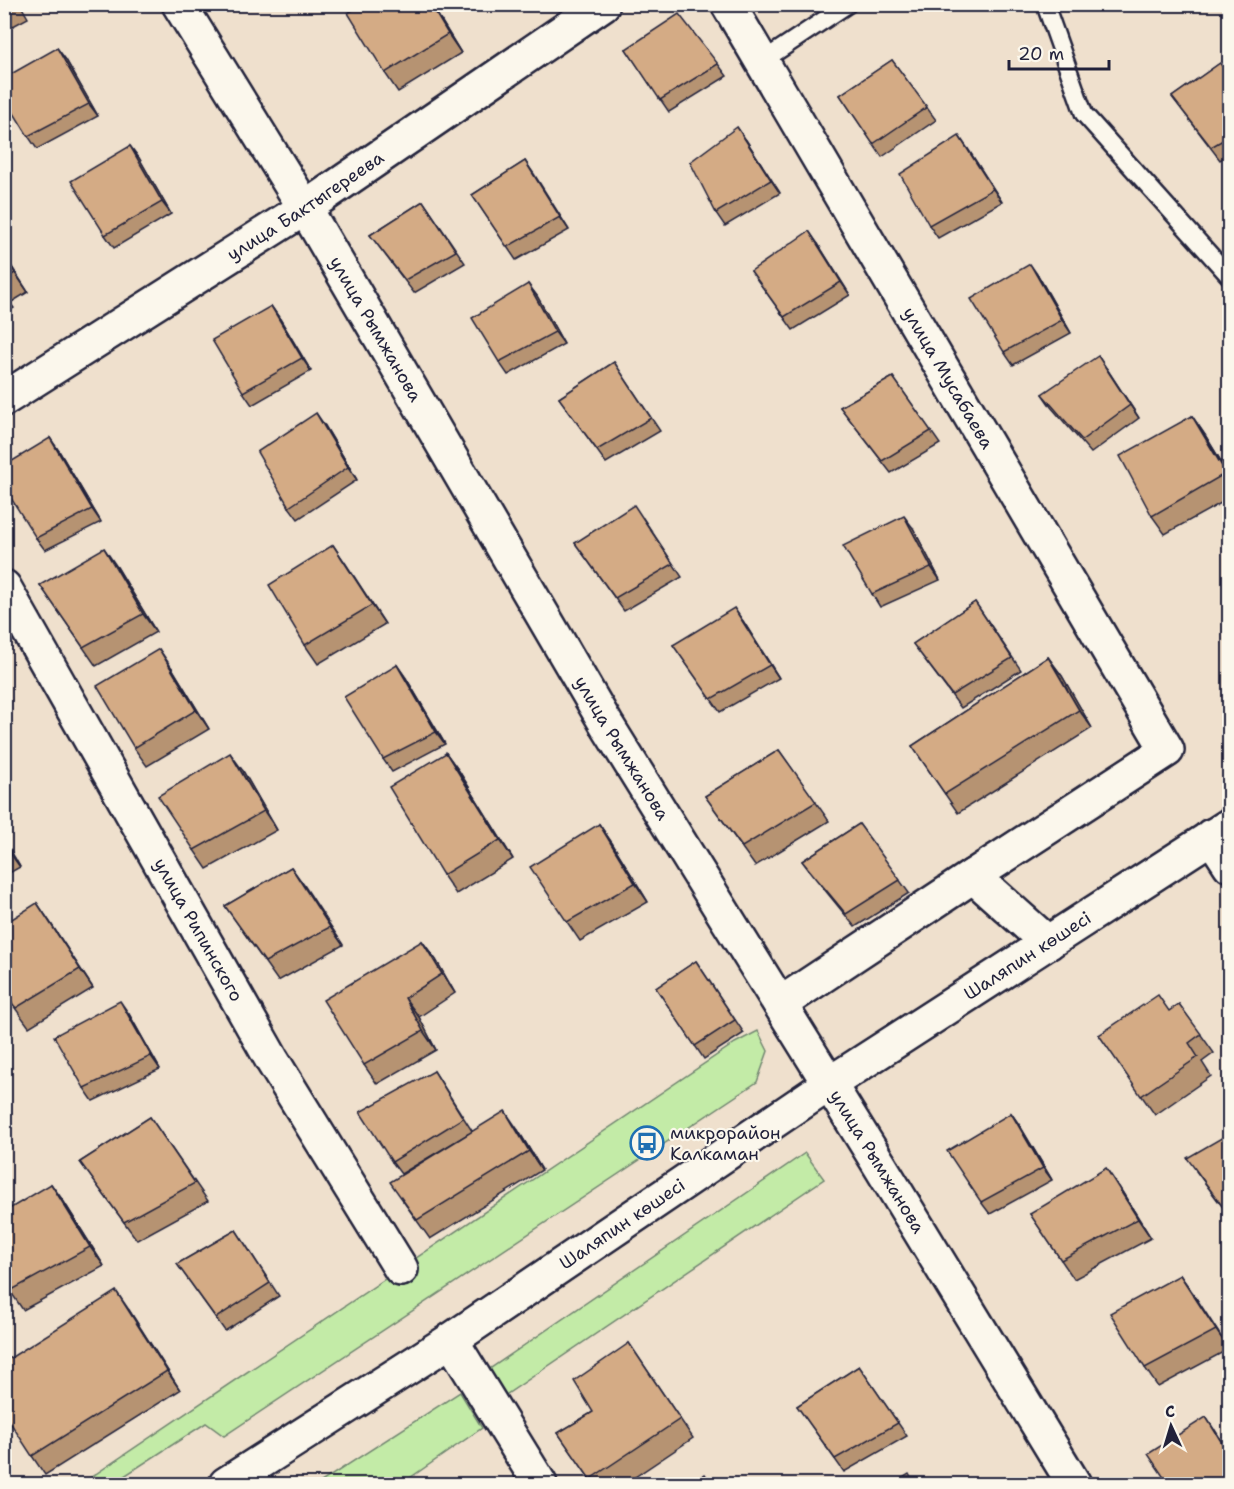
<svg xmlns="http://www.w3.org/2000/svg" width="1234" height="1489" font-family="'Shantell Sans',sans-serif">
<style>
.green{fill:#c3eba7;stroke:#728671;stroke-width:1.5}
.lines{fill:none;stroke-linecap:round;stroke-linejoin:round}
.lane-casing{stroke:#22223b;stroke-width:21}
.street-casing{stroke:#22223b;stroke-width:38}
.secondary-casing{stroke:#22223b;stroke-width:38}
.lane{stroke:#fbf7ec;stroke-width:16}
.street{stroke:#fbf7ec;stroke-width:33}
.secondary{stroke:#fbf7ec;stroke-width:33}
.wall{fill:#b69372;stroke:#22223b;stroke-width:1.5}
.shaded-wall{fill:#94785d;stroke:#22223b;stroke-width:1.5}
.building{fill:#d4ab85;stroke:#22223b;stroke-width:1.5}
.labels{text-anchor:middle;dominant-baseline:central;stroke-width:4.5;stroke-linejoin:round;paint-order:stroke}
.street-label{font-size:18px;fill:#22223b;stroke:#fbf7ec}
.poi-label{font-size:18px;fill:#22223b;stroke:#fbf7ec;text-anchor:start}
</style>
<rect width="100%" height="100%" fill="#efe0cd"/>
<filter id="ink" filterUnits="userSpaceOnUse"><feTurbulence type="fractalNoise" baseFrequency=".0167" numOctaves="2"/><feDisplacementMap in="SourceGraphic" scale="12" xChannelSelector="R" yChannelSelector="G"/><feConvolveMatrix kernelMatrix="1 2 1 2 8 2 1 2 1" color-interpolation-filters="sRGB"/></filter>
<g filter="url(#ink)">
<g class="green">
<path d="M758 1031 768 1051 757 1082 224 1436 206 1423 112 1484H81L735 1043Z"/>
<path d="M805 1153 824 1179 491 1405 475 1379Z"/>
<path d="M460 1392 482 1428 401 1484H318Z"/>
</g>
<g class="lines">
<g class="lane-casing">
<g id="lane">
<path d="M1045 4 1084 114 1230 277"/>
<path d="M761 62 848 4"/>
</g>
</g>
<g class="street-casing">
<g id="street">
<path id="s1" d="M179 4 305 208 608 727 879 1164 1074 1484"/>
<path id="s2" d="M728 4 1167 750 973 876 780 1004"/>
<path id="s3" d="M4 399 305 208 603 4"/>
<path id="s4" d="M4 587 272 1060 401 1269"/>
<path d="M1211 836 1230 865"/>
<path d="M973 876 1048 943"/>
<path d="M451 1340 540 1484"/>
</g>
</g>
<g class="secondary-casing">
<g id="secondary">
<path id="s5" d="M226 1484 451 1340 829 1084 1230 825"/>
</g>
</g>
<use href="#lane" class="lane"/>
<use href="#street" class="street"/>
<use href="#secondary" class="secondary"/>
</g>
<g class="wall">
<path d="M4 4H20L28 18 4 31Z"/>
<path d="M431 4 461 53 398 92 385 73Z"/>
<path d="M57 48 66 60 98 116 37 149 28 136Z"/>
<path d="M626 49 718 64 727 76 669 112Z"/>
<path d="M892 60 936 120 882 157 840 95Z"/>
<path d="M1220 63 1230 77V154L1220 160 1172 97Z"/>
<path d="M746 140 780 193 725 226 716 213Z"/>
<path d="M130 146 139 158 171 214 114 248 105 235Z"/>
<path d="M968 149 1002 202 938 238 929 225Z"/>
<path d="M525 161 569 230 516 260 472 195Z"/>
<path d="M423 201 465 263 414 293 370 235Z"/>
<path d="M818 244 850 295 793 330 751 271Z"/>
<path d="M4 255 28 292 10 303 14 308 4 314Z"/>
<path d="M1039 277 1071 333 1013 365 1004 352Z"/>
<path d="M528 284 537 296 564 344 508 375 499 362Z"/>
<path d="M271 306 280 319 311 371 252 405 243 392Z"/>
<path d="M614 362 660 431 606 463 559 398Z"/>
<path d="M1107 369 1139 418 1091 453 1051 407 1042 394Z"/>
<path d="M893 377 940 444 891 473 840 407Z"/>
<path d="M1192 416 1205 435 1230 476V498L1165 534 1152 516Z"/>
<path d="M325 426 357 480 298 519 289 507Z"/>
<path d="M50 438 59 451 101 522 45 550 36 538Z"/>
<path d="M643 518 682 577 624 611 575 543Z"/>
<path d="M913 528 940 580 880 607 872 594Z"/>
<path d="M333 545 385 624 318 664 305 645Z"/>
<path d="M117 567 156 632 96 666 40 585Z"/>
<path d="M975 602 1021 670 961 708 913 644Z"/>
<path d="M743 621 779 678 720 712 673 645Z"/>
<path d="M1048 657 1062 676 1092 728 958 813 912 746Z"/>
<path d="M397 665 406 678 445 744 392 772 383 759Z"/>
<path d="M172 668 209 729 147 766 134 748Z"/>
<path d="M779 750 829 821 755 866 705 796Z"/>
<path d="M446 753 459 771 513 859 456 894 443 875Z"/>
<path d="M243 771 277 830 207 869 194 850Z"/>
<path d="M599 824 612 843 648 902 580 941 567 922Z"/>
<path d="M859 824 909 893 855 927 811 873 802 861Z"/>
<path d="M4 839 20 867 4 876Z"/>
<path d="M291 867 343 945 278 981 225 906Z"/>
<path d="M37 903 93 988 29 1027 4 993Z"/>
<path d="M422 941 436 960 455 993 419 1017 436 1050 377 1084 364 1065Z"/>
<path d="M696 961 744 1033 704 1059 656 988Z"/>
<path d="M1179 1004 1214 1053 1202 1062 1211 1076 1155 1115 1099 1035 1169 1011Z"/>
<path d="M129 1014 160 1069 93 1101 84 1088Z"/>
<path d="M434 1071 472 1131 518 1130 542 1170 430 1239 403 1201 468 1134 401 1174 392 1162Z"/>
<path d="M1011 1113 1020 1126 1052 1180 990 1214 981 1202Z"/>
<path d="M150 1117 208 1201 137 1240 80 1162Z"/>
<path d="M1230 1133V1217L1196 1171Z"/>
<path d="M51 1184 64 1202 104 1266 23 1310 4 1282Z"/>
<path d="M1119 1187 1151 1238 1074 1279 1030 1214Z"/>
<path d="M236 1230 279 1296 225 1331 177 1264Z"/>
<path d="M1180 1275 1229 1349 1158 1387 1145 1368Z"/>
<path d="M129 1310 180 1390 45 1475 32 1456Z"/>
<path d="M629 1343 693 1438 623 1485H594L558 1433 593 1412Z"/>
<path d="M859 1366 907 1436 844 1472 797 1406Z"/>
<path d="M1215 1430 1230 1454V1485H1169Z"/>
</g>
<g class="shaded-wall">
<path d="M430 4H431L461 53 448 34Z"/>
<path d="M57 48 66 60 98 116 89 104Z"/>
<path d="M737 127 746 140 780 193 771 180Z"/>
<path d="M959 136 968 149 1002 202 993 189Z"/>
<path d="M130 146 139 158 171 214 162 202Z"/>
<path d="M525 161 534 174 569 230 560 217Z"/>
<path d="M809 231 818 244 850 295 841 282Z"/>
<path d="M4 255 28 292 4 257Z"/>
<path d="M1030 264 1039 277 1071 333 1062 320Z"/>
<path d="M528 284 537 296 564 344 555 332Z"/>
<path d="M271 306 280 319 311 371 302 358Z"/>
<path d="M1098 356 1107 369 1139 418 1130 405Z"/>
<path d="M316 413 325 426 357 480 348 467Z"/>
<path d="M1192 416 1205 435 1230 476V479Z"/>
<path d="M50 438 59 451 101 522 92 509Z"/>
<path d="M904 516 913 528 940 580 931 567Z"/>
<path d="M333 545 346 564 385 624 372 605Z"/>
<path d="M104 548 117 567 156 632 143 614Z"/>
<path d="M734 608 743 621 779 678 770 665Z"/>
<path d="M159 649 172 668 209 729 196 710Z"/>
<path d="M1048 657 1062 676 1092 728 1079 710Z"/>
<path d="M397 665 406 678 445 744 436 732Z"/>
<path d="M230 753 243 771 277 830 264 811Z"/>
<path d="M446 753 459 771 513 859 500 840Z"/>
<path d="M599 824 612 843 648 902 635 883Z"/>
<path d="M4 839 20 867 4 845Z"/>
<path d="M291 867 304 885 343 945 330 927Z"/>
<path d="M37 903 50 922 93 988 80 969Z"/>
<path d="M422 941 436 960 455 993 442 974Z"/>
<path d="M405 998 419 1017 436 1050 423 1031Z"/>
<path d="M120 1001 129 1014 160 1069 151 1056Z"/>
<path d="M505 1111 518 1130 542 1170 529 1151Z"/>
<path d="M1011 1113 1020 1126 1052 1180 1043 1168Z"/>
<path d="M1106 1168 1119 1187 1151 1238 1138 1219Z"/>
<path d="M51 1184 64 1202 104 1266 90 1247Z"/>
<path d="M1180 1275 1193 1293 1229 1349 1216 1330Z"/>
<path d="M116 1291 129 1310 180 1390 167 1371Z"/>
<path d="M1206 1417 1230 1454V1456Z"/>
</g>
<g class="building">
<path d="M362 4H430L448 34 385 73 348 13Z"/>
<path d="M679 14 718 64 660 100 626 49Z"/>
<path d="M57 48 89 104 28 136 4 97V78Z"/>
<path d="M892 60 927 107 873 144 840 95Z"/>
<path d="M1220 63 1230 78V136L1211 147 1172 97Z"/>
<path d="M737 127 771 180 716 213 690 162Z"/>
<path d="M959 136 993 189 929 225 900 174Z"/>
<path d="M130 146 162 202 105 235 71 181Z"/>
<path d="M525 161 560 217 507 247 472 195Z"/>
<path d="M423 201 456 251 405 280 370 235Z"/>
<path d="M809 231 841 282 784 317 751 271Z"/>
<path d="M4 257 15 273 4 280Z"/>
<path d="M1030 264 1062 320 1004 352 971 299Z"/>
<path d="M528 284 555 332 499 362 472 318Z"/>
<path d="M271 306 302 358 243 392 212 340Z"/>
<path d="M1098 356 1130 405 1082 440 1042 394Z"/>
<path d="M614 362 651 418 597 450 559 398Z"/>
<path d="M893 377 931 431 882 461 840 407Z"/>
<path d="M316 413 348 467 289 507 257 452Z"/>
<path d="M1192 416 1226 473 1152 516 1120 456Z"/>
<path d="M50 438 92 509 36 538 4 487V466Z"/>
<path d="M634 505 673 564 615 598 575 543Z"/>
<path d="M904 516 931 567 872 594 843 546Z"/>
<path d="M333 545 372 605 305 645 269 585Z"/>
<path d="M104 548 143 614 83 647 40 585Z"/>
<path d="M975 602 1012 658 952 695 913 644Z"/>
<path d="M734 608 770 665 711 699 673 645Z"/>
<path d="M159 649 196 710 134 748 97 686Z"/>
<path d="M1048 657 1079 710 945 794 912 746Z"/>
<path d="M397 665 436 732 383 759 344 697Z"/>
<path d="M779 750 816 802 742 847 705 796Z"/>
<path d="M230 753 264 811 194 850 158 796Z"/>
<path d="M446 753 500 840 443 875 389 787Z"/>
<path d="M599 824 635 883 567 922 530 867Z"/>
<path d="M859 824 900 880 846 914 802 861Z"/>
<path d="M291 867 330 927 265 962 225 906Z"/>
<path d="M37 903 80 969 16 1008 4 993V924Z"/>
<path d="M422 941 442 974 405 998 423 1031 364 1065 323 1000Z"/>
<path d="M696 961 735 1020 695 1046 656 988Z"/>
<path d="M1158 995 1169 1011 1179 1004 1201 1034 1189 1043 1198 1057 1141 1096 1099 1035Z"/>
<path d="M120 1001 151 1056 84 1088 54 1036Z"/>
<path d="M434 1071 463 1118 392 1162 360 1112Z"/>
<path d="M505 1111 529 1151 417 1220 390 1182Z"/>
<path d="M1011 1113 1043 1168 981 1202 947 1151Z"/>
<path d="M150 1117 195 1183 124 1222 80 1162Z"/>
<path d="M1230 1133V1203L1223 1207 1187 1158Z"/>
<path d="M1106 1168 1138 1219 1061 1260 1030 1214Z"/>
<path d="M51 1184 90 1247 10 1291 4 1282V1212Z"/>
<path d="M236 1230 270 1283 216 1318 177 1264Z"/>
<path d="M1180 1275 1216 1330 1145 1368 1110 1313Z"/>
<path d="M116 1291 167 1371 32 1456 4 1413V1362Z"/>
<path d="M629 1343 680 1419 590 1479 558 1433 593 1412 574 1381Z"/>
<path d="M859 1366 898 1423 835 1459 797 1406Z"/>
<path d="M1206 1417 1230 1456V1475L1214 1485H1169L1148 1454Z"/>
<path d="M705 1474 712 1485H688Z"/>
<path d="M909 1474 915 1485H891Z"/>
</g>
</g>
<defs>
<g id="bus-ring" transform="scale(1.725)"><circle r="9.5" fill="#fbf7ec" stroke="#1f6fb2" stroke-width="1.5"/><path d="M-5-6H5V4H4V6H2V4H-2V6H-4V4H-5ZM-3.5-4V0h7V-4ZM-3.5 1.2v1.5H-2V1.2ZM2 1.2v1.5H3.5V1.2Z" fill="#1f6fb2"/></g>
</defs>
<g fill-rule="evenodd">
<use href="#bus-ring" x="647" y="1143"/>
</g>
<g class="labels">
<g class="street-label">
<text stroke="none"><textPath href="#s3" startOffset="358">улица Бактыгереева</textPath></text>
<text stroke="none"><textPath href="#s1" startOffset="380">улица Рымжанова</textPath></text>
<text stroke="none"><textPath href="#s2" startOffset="434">улица Мусабаева</textPath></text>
<text stroke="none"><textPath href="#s1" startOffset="866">улица Рымжанова</textPath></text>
<text stroke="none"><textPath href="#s4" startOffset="394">улица Рипинского</textPath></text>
<text stroke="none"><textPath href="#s5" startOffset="960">Шаляпин көшесі</textPath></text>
<text stroke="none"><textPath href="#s1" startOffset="1352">улица Рымжанова</textPath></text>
<text stroke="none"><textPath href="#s5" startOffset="474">Шаляпин көшесі</textPath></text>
</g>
<g class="poi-label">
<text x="670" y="1133">микрорайон<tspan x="670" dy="21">Калкаман</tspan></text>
</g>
</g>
<rect width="1234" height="1489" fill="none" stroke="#fbf7ec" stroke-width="24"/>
<rect x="12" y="12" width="1210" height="1465" fill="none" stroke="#22223b" stroke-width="2" filter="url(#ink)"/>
<g transform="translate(1171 1426) rotate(356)" stroke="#fbf7ec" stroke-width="4.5" paint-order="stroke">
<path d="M0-4.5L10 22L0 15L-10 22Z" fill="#22223b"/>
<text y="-9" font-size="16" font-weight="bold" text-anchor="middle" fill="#22223b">С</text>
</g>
<path d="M1009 60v9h100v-9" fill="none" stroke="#22223b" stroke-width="3"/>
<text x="1018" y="60" font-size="18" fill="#22223b" stroke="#fbf7ec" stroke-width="4.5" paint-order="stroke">20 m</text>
</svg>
